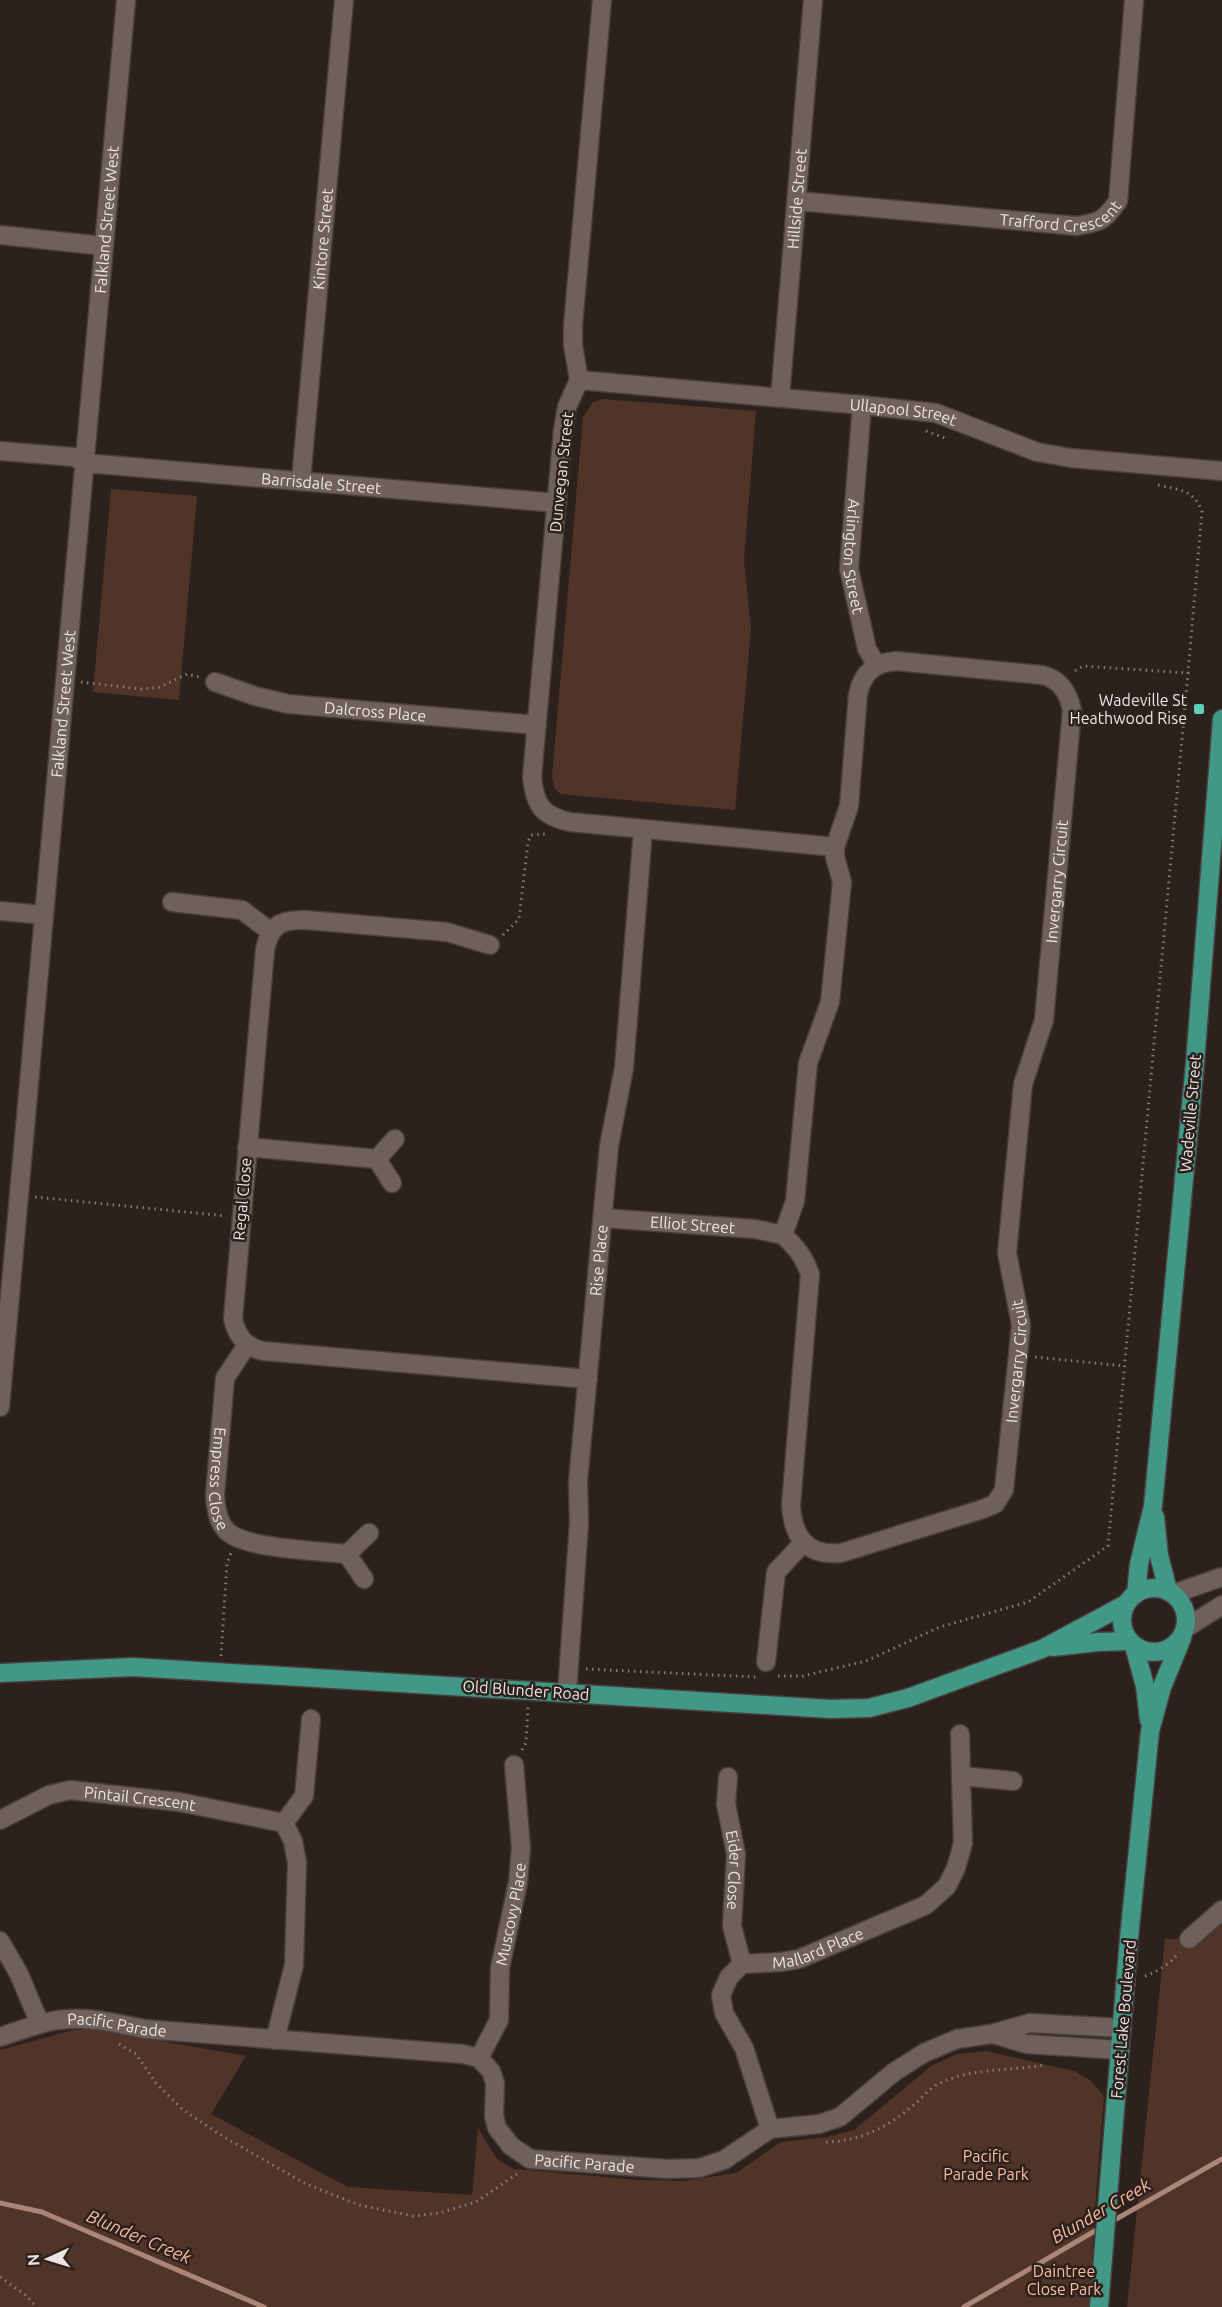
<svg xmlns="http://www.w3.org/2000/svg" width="1222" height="2307" font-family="Ubuntu,sans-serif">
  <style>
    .green { fill: #503427 }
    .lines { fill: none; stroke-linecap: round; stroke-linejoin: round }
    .stream { stroke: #ab8676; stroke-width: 5 }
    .minor-casing { stroke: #483e3b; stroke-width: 21 }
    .major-casing { stroke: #483e3b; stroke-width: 21 }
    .path { stroke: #857c78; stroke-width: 3; stroke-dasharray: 1.5 4.5; stroke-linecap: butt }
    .minor { stroke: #6e615b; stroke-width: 18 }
    .major { stroke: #419886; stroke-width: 18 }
    .poi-dot { fill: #5eceb7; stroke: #2c211c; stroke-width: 2 }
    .labels { text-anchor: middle; stroke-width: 5; stroke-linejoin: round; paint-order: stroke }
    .street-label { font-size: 16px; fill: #ece4e1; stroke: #2c211c }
    .poi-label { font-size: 16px; fill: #ece4e1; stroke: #2c211c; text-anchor: end }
    .park-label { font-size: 16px; fill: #fcbda1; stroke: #2c211c }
    .water-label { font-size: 18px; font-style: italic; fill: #f7b99d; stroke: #2c211c }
  </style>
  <rect width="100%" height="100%" fill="#2c211c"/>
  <g class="green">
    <polygon points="603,399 756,411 744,561 751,629 735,810 560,794 554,787 552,777 583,417 593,402"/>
    <polygon points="111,489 197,496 179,700 93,692"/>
    <polygon points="1222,1910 1222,2307 1127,2307 1165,1939 1189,1939"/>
    <polygon points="73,2030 99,2030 246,2056 211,2114 348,2187 472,2195 478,2128 497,2159 514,2169 639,2180 684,2181 736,2173 781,2142 827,2137 854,2130 931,2066 957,2054 986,2051 1074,2071 1090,2080 1104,2096 1093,2232 1092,2307 0,2307 0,2050"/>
  </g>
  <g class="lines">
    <g class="stream">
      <polyline points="0,2203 42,2212 264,2307"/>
      <polyline points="1111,2222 1222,2159"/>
      <polyline points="964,2307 1100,2228"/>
    </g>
    <defs>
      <g id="minor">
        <path id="s1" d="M602 0 573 325V345L579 380 567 407 563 430 532 777C535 805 542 816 570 822L835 847V857L842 882 830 1002 808 1063 795 1201 783 1235C796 1247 804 1257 810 1274L791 1505C793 1538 807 1556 841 1553L983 1509 995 1504 1004 1490 1021 1325 1007 1253 1023 1084 1044 1020 1072 710C1068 692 1060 679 1042 675L896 661C874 663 863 672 858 694L849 806 835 847"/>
        <path id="s2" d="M797 201 1077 226C1100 222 1104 221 1118 201L1134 0"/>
        <polyline points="0,235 104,246"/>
        <path id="s3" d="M579 380 862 405 936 413 1037 452 1071 458 1222 471"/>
        <path id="s4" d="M780 398 813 0"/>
        <path id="s5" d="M862 405 849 569 867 649 877 666"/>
        <path id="s6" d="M0 451 74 457 85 463 557 503"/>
        <path id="s7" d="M301 480 344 0"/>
        <path id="s8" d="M215 682 255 696 288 704 537 725"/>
        <polyline points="172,902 242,910 271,932"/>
        <polyline points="0,911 44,915"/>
        <path d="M490 945 447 932 306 920C281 919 270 925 265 950L233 1319C237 1336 245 1347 263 1351L588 1379"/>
        <polyline points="247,1147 377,1159"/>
        <polyline points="392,1183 377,1159 395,1139"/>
        <path id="s9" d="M603 1218 755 1229 783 1235"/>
        <path id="s10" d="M247 1345 225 1378 215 1495C216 1509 218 1524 229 1533 250 1549 320 1551 347 1554"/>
        <path id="s11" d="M0 1407 126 0"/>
        <polyline points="364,1579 347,1554 369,1533"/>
        <polyline points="1173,1594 1222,1577"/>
        <polyline points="1186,1628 1222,1605"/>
        <polyline points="766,1662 776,1572 804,1542"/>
        <path id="s12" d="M567 1693 579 1523 578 1482 609 1146 624 1068 643 830"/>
        <polyline points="960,1734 961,1776 1013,1781"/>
        <path id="s13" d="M728 1777 726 1804 736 1854 732 1926 742 1964"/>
        <path id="s14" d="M0 1820 49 1795 70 1790 179 1802 284 1823 293 1841 297 1863 294 1965 275 2040"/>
        <polyline points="284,1823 304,1796 311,1719"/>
        <polyline points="1189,1939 1222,1910"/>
        <polyline points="0,1941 19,1974 40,2024"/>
        <polyline points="993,2034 1026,2044 1120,2050"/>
        <path id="s15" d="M0 2037C22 2030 45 2020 69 2019 93 2017 120 2024 144 2029L463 2054 479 2058 491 2071 495 2083 494 2116 497 2128 511 2146 530 2159 668 2169 699 2168 724 2160 770 2129 819 2124 840 2117 894 2072 924 2053 957 2039 991 2034 1030 2023 1122 2028"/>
        <path id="s16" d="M479 2058 499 2020 500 1968 518 1882 521 1848 514 1765"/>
        <path id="s17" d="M770 2129 744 2048 724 2013 721 1995 729 1977 742 1964 781 1962 799 1959 926 1905 947 1886 956 1868 963 1843 961 1776"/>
      </g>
      <g id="major">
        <polyline points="1155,1517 1159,1555 1168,1591"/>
        <circle cx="1154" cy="1620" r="32"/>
        <polyline points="1136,1594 1139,1564 1153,1506 1195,1063 1222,719"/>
        <polyline points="1134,1646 1145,1686 1149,1720"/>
        <polyline points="1053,1647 1098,1642 1129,1641"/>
        <polyline points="0,1673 133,1667 831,1709 869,1708 908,1698 1042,1649 1126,1604"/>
        <polyline points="1099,2307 1129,1938 1150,1731 1162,1687 1182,1638"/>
      </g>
    </defs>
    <use href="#minor" class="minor-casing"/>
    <use href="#major" class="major-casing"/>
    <g class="path">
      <polyline points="926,431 945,438"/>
      <path d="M1158 485C1179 490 1193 489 1202 511L1188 673"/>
      <polyline points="81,682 141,689 158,688 187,674 199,677"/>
      <polyline points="503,935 519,919 528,842 531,835 546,834"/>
      <polyline points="35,1197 226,1216"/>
      <polyline points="1035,1357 1124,1366"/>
      <polyline points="221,1656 227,1563 231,1553"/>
      <polyline points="586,1669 756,1677"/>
      <polyline points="778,1676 803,1676 866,1661 940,1627 1028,1602 1108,1546 1188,673 1083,666 1073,672"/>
      <polyline points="522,1750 526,1743 528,1707"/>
      <path d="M1145 1976C1159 1971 1170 1964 1179 1952"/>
      <polyline points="119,2044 136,2054 156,2083 182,2109 219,2134 306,2184 359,2205 413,2216 439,2213 476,2202 517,2174"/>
      <path d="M826 2142C862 2141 887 2127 914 2105 922 2098 929 2089 938 2084 972 2067 1007 2072 1043 2065"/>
      <polyline points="0,2277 27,2296 36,2307"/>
    </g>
    <use href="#minor" class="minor"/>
    <use href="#major" class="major"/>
  </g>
  <rect class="poi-dot" x="1193" y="703" width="12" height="12" rx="3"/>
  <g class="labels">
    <g class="street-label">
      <text dy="6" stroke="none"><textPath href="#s4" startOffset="200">Hillside Street</textPath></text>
      <text dy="6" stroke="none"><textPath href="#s2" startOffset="267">Trafford Crescent</textPath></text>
      <text dy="6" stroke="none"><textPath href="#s11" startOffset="1192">Falkland Street West</textPath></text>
      <text dy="6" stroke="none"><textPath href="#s7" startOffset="242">Kintore Street</textPath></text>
      <text dy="6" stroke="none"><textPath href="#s3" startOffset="326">Ullapool Street</textPath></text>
      <text transform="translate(561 472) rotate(-84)" y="6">Dunvegan Street</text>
      <text dy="6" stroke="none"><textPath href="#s6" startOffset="324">Barrisdale Street</textPath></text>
      <text dy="6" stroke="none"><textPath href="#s5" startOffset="152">Arlington Street</textPath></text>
      <text dy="6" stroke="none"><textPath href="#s11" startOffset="706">Falkland Street West</textPath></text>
      <text dy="6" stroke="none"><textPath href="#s8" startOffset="164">Dalcross Place</textPath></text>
      <text dy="6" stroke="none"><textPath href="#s1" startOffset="2664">Invergarry Circuit</textPath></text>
      <text transform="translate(1190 1113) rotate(-85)" y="6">Wadeville Street</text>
      <text transform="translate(242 1199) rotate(-85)" y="6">Regal Close</text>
      <text dy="6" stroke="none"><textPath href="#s9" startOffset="90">Elliot Street</textPath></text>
      <text dy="6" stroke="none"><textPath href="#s12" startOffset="434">Rise Place</textPath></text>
      <text dy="6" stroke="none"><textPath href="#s1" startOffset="2178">Invergarry Circuit</textPath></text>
      <text dy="6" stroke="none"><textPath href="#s10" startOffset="141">Empress Close</textPath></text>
      <text transform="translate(526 1690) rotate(4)" y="6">Old Blunder Road</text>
      <text dy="6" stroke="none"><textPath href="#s14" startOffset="147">Pintail Crescent</textPath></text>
      <text dy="6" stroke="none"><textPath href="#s13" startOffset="94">Eider Close</textPath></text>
      <text dy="6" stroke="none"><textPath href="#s16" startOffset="150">Muscovy Place</textPath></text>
      <text dy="6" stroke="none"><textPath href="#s17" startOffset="260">Mallard Place</textPath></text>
      <text transform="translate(1123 2019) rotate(-85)" y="6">Forest Lake Boulevard</text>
      <text dy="6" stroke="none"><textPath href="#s15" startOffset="120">Pacific Parade</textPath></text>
      <text dy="6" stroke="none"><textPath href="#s15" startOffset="660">Pacific Parade</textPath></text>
    </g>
    <g class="poi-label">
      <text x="1187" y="706">Wadeville St<tspan x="1187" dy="18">Heathwood Rise</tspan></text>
    </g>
    <g class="park-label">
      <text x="986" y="2162">Pacific<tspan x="986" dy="18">Parade Park</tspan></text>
      <text x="1064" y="2277">Daintree<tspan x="1064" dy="18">Close Park</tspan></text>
    </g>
    <g class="water-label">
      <text transform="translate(1101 2211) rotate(-30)" y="6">Blunder Creek</text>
      <text transform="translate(139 2237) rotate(23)" y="6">Blunder Creek</text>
    </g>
  </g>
  <g transform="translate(48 2259) rotate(266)" stroke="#2c211c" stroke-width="4.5" paint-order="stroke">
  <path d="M0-4.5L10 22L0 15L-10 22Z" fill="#ece4e1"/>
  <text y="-9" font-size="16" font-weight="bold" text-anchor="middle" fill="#ece4e1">N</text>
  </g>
</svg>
